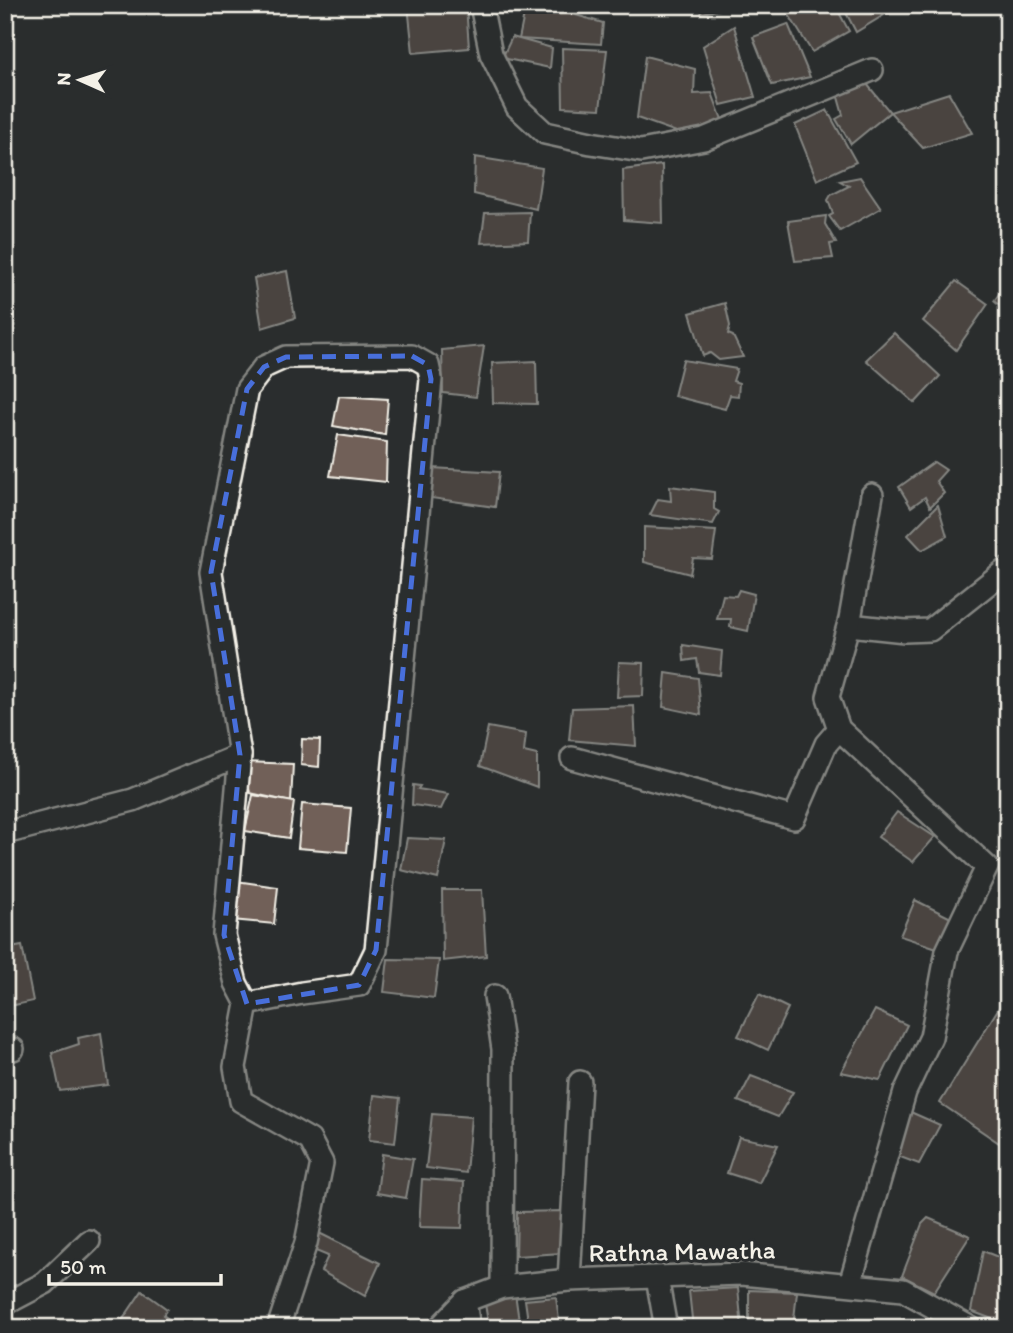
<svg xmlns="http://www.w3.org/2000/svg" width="1013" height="1333" font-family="Itim,sans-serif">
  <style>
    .building { fill: #716059; stroke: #f4f1e8; stroke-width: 2 }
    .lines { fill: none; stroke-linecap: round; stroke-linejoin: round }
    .minor-casing { stroke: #f4f1e8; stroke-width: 26 }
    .minor { stroke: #2a2d2e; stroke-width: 21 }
    .marked { fill: none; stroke: #486fdb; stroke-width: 5; stroke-dasharray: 14 9; stroke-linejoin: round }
    .labels { text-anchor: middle; stroke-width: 6; stroke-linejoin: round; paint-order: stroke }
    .street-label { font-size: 26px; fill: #f4f1e8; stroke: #2a2d2e }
  </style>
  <rect width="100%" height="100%" fill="#2a2d2e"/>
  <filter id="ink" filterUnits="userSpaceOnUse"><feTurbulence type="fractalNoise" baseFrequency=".0143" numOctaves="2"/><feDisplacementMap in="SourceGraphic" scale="14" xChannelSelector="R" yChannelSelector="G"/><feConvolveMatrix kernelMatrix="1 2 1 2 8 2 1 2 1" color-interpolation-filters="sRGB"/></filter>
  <g filter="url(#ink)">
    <g class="building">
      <polygon points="408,5 466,5 469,48 413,53"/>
      <polygon points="526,5 542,5 603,23 601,44 519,39"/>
      <polygon points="698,5 735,5 735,6 702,13"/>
      <polygon points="791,5 835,5 849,31 812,52 784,7"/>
      <polygon points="842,5 875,5 884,15 856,32"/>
      <polygon points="788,24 810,77 772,85 753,37"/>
      <polygon points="734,26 755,97 721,105 703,46"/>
      <polygon points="512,37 552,48 550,68 502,58"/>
      <polygon points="562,48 607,50 600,109 563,107"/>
      <polygon points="645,56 695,69 694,94 712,93 723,122 682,134 637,118"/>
      <polygon points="862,78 890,112 851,144 836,119 843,115 838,97"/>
      <polygon points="949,93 972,133 923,148 890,112"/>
      <polygon points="827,110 856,162 817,180 795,125"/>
      <polygon points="475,157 542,168 536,209 474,194"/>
      <polygon points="662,165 663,223 624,220 623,170"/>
      <polygon points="860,177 881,208 840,231 829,216 833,214 828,200 831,195 849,186 840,181"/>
      <polygon points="530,212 528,241 481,243 485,213"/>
      <polygon points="826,216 825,224 836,243 830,244 833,258 795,261 788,221"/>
      <polygon points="287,271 295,318 262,328 254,278"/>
      <polygon points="956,281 988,304 956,350 923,321"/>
      <polygon points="1006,284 1008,285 1008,313 994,301"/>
      <polygon points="725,303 730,326 728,334 733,336 743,357 719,360 710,353 703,356 690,313"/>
      <polygon points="894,333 940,376 915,403 866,360"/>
      <polygon points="484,346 476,397 443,393 442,350"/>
      <polygon points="683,360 737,369 733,381 739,383 738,396 730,395 725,409 674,396"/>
      <polygon points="536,361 537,404 493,403 492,363"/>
      <polygon points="339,396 388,399 385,435 333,426"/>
      <polygon points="338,435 387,442 386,482 330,476"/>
      <polygon points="934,462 946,470 936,481 944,493 930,507 925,497 911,507 899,487"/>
      <polygon points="432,468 499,472 495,507 431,498"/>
      <polygon points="670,486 714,492 714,509 719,512 713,524 650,515 658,499 671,501"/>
      <polygon points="938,505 947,536 922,550 908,535"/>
      <polygon points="644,527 716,531 712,559 693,558 690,574 644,562"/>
      <polygon points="739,590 754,594 748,631 730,627 731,619 717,619 723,595 736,596"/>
      <polygon points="683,645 722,651 720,675 699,672 697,659 684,661"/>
      <polygon points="619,662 644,663 643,696 617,697"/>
      <polygon points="666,673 698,678 701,715 663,707"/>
      <polygon points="634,706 636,746 569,740 572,708"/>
      <polygon points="488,727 526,734 524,752 537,755 537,787 480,766"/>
      <polygon points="302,739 320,740 319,767 301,765"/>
      <polygon points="243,762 293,764 291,802 250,793"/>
      <polygon points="413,785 420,786 418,789 448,794 441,809 412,805"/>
      <polygon points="253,795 294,802 289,838 245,831"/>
      <polygon points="302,804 351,808 347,852 298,848"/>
      <polygon points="897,812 935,837 913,862 878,837"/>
      <polygon points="407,838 446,840 438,879 401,870"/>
      <polygon points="236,881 278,887 274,924 232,920"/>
      <polygon points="442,890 482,890 486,956 443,961"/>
      <polygon points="915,900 957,921 943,950 900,936"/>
      <polygon points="22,946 33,1001 10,1006 5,984 5,949"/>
      <polygon points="388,959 439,960 434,998 384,992"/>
      <polygon points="1008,993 1008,1149 940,1103"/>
      <polygon points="759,994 788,1008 768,1050 738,1036"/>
      <polygon points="875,1010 907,1025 880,1080 841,1072"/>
      <polygon points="101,1033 108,1085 60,1091 52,1053 79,1044 78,1038"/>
      <polygon points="751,1076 793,1092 778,1117 738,1101"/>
      <polygon points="374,1095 400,1098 395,1143 369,1140"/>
      <polygon points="906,1110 940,1125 919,1164 892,1154"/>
      <polygon points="432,1114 471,1117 466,1173 426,1168"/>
      <polygon points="739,1137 778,1145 759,1183 727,1173"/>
      <polygon points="382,1154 413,1159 406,1198 377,1193"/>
      <polygon points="422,1179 464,1182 462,1228 419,1227"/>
      <polygon points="564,1211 562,1253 516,1256 517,1212"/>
      <polygon points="928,1218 970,1236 934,1292 902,1276 922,1224"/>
      <polygon points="319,1233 380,1263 365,1296 321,1271 328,1256 311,1249"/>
      <polygon points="983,1251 1008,1261 1008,1325 971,1311"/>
      <polygon points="738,1288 742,1328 693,1328 689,1291"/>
      <polygon points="749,1290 797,1292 793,1328 749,1328"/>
      <polygon points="142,1291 167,1309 163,1315 176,1324 174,1328 117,1328"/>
      <polygon points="515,1293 520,1328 489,1328 484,1298"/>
      <polygon points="556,1297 560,1328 529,1328 525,1300"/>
    </g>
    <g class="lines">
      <defs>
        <g id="minor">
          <polyline points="481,5 491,54 517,107 545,133 591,143 641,151 704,139 872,70"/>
          <polyline points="849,625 905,631 930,630 1008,568"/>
          <polyline points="572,758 794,818 826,744 839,729"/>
          <polyline points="5,833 133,800 240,755"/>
          <polyline points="495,996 503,1049 502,1287"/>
          <polyline points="247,1004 302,993 359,985 376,950 431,379 428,365 412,356 286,357 264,367 247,389 211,572 240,755 224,935 236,983 247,1004 235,1067 241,1101 310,1140 322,1163 306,1243 278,1328"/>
          <polyline points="5,1050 13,1049"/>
          <polyline points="657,1278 666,1328"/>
          <polyline points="569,1280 580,1082"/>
          <polyline points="850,1284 905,1092 931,1037 947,951 987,867 839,729 828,697 850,619 872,495"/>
          <polyline points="465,1301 469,1328"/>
          <polyline points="5,1304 45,1283 89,1241"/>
          <polyline points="439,1328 465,1301 502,1287 569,1280 742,1274 903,1290 971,1328"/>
        </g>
      </defs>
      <use href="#minor" class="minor-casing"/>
      <use href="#minor" class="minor"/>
    </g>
  </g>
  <path d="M0 0H1013V1333H0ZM412 356 428 365 431 379 376 950 359 985 247 1004 224 935 240 755 211 572 247 389 264 367 286 357Z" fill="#2a2d2e" fill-opacity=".55" fill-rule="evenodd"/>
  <path class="marked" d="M412 356 428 365 431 379 376 950 359 985 247 1004 224 935 240 755 211 572 247 389 264 367 286 357Z"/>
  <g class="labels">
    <g class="street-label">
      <text transform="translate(682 1251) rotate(-1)" y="9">Rathna Mawatha</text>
    </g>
  </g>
  <rect width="1013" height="1333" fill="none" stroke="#2a2d2e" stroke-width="28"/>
  <rect x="14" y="14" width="985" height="1305" fill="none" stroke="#f4f1e8" stroke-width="2.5" filter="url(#ink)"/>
  <g transform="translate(80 80) rotate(273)" stroke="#2a2d2e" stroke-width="5" paint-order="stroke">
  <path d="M0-5L12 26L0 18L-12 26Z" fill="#f4f1e8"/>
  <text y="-10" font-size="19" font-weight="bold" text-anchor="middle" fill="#f4f1e8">N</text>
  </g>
  <path d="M49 1274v10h172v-10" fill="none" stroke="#f4f1e8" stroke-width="3.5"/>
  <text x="60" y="1274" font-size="21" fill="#f4f1e8" stroke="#2a2d2e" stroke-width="5" paint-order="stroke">50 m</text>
</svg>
